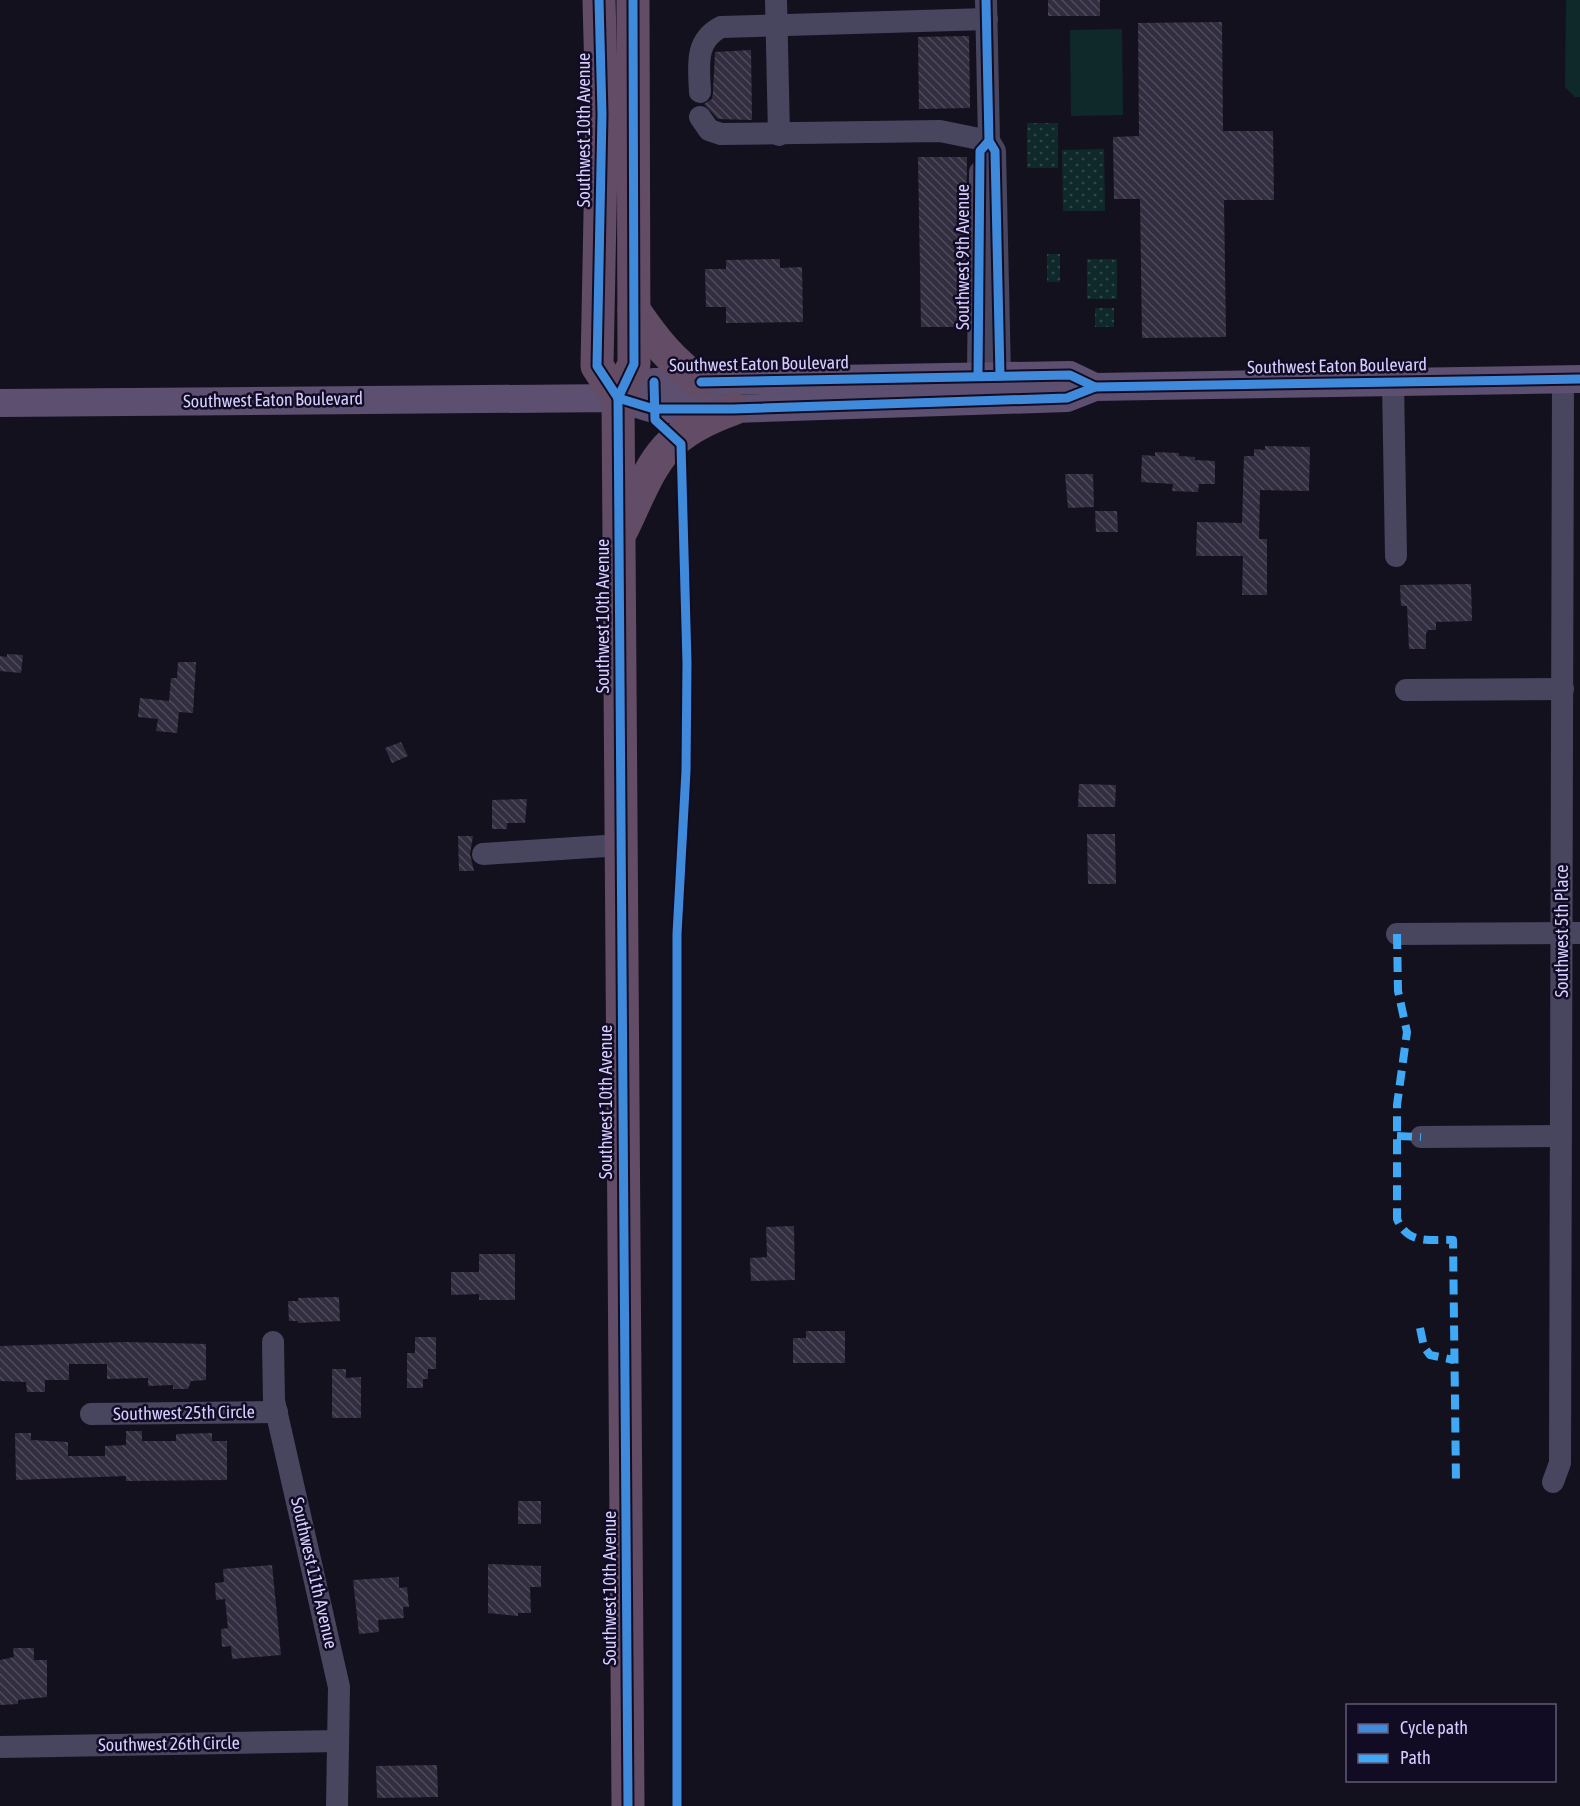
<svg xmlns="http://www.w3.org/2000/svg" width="1580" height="1806" font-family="'Asap Condensed',sans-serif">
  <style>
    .park { fill: url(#park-dots) }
    .garden { fill: #0f292b }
    .building { fill: url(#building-back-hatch) }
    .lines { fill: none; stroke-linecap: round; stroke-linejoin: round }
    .minor { stroke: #48455f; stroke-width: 22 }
    .major { stroke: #5d4f70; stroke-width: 28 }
    .highway { stroke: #634c65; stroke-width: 33 }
    .quiet { stroke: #3fa9f5; stroke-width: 8; stroke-dasharray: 15 8; stroke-linecap: butt }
    .cycleway-casing { stroke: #110c23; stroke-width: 13 }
    .cycleway { stroke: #408adc; stroke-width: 9 }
    .labels { text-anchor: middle; stroke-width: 5; stroke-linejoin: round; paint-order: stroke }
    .street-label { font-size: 18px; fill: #d6ceff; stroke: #110c23 }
  </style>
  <defs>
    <pattern id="park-dots" width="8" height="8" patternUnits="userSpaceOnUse" patternTransform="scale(1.5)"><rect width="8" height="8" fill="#0f292b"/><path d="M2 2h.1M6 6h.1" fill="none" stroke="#31474b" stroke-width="1.8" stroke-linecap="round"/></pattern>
    <pattern id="building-back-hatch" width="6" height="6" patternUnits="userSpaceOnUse" patternTransform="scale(1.5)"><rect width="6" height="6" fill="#322e40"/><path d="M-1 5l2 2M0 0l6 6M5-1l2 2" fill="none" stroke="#4f4b5d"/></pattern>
  </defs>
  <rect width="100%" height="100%" fill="#14111e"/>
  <g class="park">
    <rect x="1027" y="123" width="31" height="45"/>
    <polygon points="1104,149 1105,211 1063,211 1062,150"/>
    <rect x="1047" y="254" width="13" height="28"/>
    <rect x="1087" y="259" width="30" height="40"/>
    <rect x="1095" y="308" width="19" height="19"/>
  </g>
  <g class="garden">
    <polygon points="1566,0 1580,0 1580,97 1575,97 1565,87"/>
    <polygon points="1122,29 1123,115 1071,116 1070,30"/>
  </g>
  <g class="building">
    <rect x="1048" y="0" width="52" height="16"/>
    <polygon points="1222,22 1223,131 1273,131 1274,200 1224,200 1226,337 1142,338 1140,199 1114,199 1113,137 1139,136 1138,23"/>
    <polygon points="969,36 970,108 919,109 918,37"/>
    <polygon points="751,50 752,120 718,119 704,104 712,99 713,92 715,52"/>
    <polygon points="918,157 967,157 965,327 921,327"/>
    <polygon points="780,259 780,268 802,267 803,322 726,323 726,307 706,307 705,269 726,269 726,260"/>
    <polygon points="1265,446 1310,447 1309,491 1260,490 1259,539 1267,539 1267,595 1242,595 1243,556 1196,556 1197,522 1242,523 1244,456 1254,456 1254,449 1265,450"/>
    <polygon points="1155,452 1179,453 1179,456 1195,457 1195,460 1215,461 1215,484 1199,484 1198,492 1172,491 1173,484 1141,482 1142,455 1155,456"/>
    <polygon points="1065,474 1093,474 1094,507 1068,508"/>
    <polygon points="1095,511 1117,511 1118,532 1096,532"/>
    <polygon points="1471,584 1472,621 1436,622 1436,630 1428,630 1426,634 1426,649 1409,649 1407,606 1401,606 1400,585"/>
    <polygon points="7,654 23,655 21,673 0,671 0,656 7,657"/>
    <polygon points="178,662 196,662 193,713 179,712 177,733 156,731 158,719 138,717 140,698 169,701 171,678 177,678"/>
    <polygon points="401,742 408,756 392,763 385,748"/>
    <polygon points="1079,784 1116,785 1115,807 1078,807"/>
    <polygon points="527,799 525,823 507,823 507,829 492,829 492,800"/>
    <polygon points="1087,834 1115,834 1116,884 1088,884"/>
    <polygon points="458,836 473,836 470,854 474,871 459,871"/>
    <polygon points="794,1226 795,1280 751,1281 750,1258 767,1257 766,1227"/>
    <polygon points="479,1254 515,1254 515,1300 479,1300 479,1294 451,1295 451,1272 479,1272"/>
    <polygon points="339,1297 340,1321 298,1323 298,1321 289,1321 288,1301 298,1301 298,1298"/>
    <polygon points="806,1331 845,1331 845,1363 793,1363 793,1338 806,1338"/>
    <polygon points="415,1337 436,1337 436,1369 428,1369 428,1379 423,1379 423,1388 407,1388 407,1353 415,1353"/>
    <polygon points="126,1342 206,1344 206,1380 191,1381 188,1389 173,1389 173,1385 148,1386 148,1378 107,1379 107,1364 69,1364 69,1380 45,1380 45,1392 27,1392 26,1382 0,1381 0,1346"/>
    <polygon points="332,1369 346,1369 346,1378 361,1377 361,1418 332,1418"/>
    <polygon points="126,1431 142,1431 142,1441 176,1441 176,1434 212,1433 212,1441 227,1441 227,1480 126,1481 126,1476 16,1480 15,1433 31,1433 31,1440 68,1442 68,1456 105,1456 105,1446 126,1445"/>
    <rect x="518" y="1501" width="23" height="23"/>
    <polygon points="488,1564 541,1566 541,1587 530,1587 531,1613 518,1613 518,1616 488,1613"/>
    <polygon points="272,1565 281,1655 232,1659 231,1646 222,1647 221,1629 228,1628 225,1599 216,1600 215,1583 224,1582 223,1569"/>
    <polygon points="399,1577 399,1588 407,1587 409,1607 403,1607 404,1618 378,1620 379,1632 359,1634 353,1580"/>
    <polygon points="13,1648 34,1648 34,1660 47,1660 47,1697 18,1700 18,1704 0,1705 0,1660 14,1657"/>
    <polygon points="437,1765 438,1797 377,1798 376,1766"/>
  </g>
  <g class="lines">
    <g class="minor">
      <polyline points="776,0 779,135"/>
      <polyline points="986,0 989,141 995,151 1000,376"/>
      <path d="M700 92C699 66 694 41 721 27L987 19"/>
      <polyline points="700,117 709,130 721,134 940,131 989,141"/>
      <polyline points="978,376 980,172"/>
      <polyline points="1393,382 1396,556"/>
      <polyline points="1406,690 1563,689"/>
      <polyline points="483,854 621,845"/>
      <polyline points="1397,934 1580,933"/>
      <polyline points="1421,1137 1561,1136"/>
      <polyline points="273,1342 274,1401 339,1687 337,1806"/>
      <polyline points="91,1414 277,1412"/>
      <polyline points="1553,1482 1560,1463 1563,379"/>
      <polyline points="0,1747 338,1741"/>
    </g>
    <g class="major">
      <polyline points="618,398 654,382 1070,375 1095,387"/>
      <polyline points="0,403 618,398 654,409 733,409 1067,398 1095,387 1580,379"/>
    </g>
    <g class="highway">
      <polyline points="599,0 602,114 597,366 618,398"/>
      <path d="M634 310C654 339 672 363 701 382"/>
      <path d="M622 530C654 463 658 436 733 409"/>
      <polyline points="628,1806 618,398 634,364 633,0"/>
    </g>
    <g class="quiet">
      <path d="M1397 934 1398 991 1407 1032 1397 1105V1219C1408 1245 1428 1239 1453 1240L1456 1482"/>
      <polyline points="1397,1136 1421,1137"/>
      <polyline points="1420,1328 1424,1347 1430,1355 1454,1360"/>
    </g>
    <defs>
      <g id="cycleway">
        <polyline points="599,0 602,114 597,366 618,398"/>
        <polyline points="986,0 989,141 995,151 1000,376"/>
        <polyline points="978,376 980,151 989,141"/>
        <polyline points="654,382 655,420 681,444 687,663 686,771 677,934 677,1806"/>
        <polyline points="701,382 1070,375 1095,387"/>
        <polyline points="618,398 654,409 733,409 1067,398 1095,387 1580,379"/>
        <polyline points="628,1806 618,398 634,364 633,0"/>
      </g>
    </defs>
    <use href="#cycleway" class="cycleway-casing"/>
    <use href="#cycleway" class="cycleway"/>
  </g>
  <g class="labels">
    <g class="street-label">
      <text transform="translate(584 130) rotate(-90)" y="6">Southwest 10th Avenue</text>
      <text transform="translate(963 257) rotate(-90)" y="6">Southwest 9th Avenue</text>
      <text transform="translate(759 364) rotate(-1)" y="6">Southwest Eaton Boulevard</text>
      <text transform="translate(1337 366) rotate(-1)" y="6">Southwest Eaton Boulevard</text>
      <text transform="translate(273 400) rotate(-1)" y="6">Southwest Eaton Boulevard</text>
      <text transform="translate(603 616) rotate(-90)" y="6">Southwest 10th Avenue</text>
      <text transform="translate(1562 931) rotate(-90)" y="6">Southwest 5th Place</text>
      <text transform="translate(606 1102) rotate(-90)" y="6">Southwest 10th Avenue</text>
      <text transform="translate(184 1413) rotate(-1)" y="6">Southwest 25th Circle</text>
      <text transform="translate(314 1573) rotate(77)" y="6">Southwest 11th Avenue</text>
      <text transform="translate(610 1588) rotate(-90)" y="6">Southwest 10th Avenue</text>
      <text transform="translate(169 1744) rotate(-1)" y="6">Southwest 26th Circle</text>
    </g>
  </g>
  <rect x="1346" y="1704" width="210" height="78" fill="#110c23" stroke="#605a7b" stroke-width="1.5"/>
  <rect x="1358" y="1724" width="30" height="9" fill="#408adc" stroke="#605a7b" stroke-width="1.5"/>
  <text x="1400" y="1734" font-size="18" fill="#d6ceff">Cycle path</text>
  <rect x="1358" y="1754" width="30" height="9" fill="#3fa9f5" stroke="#605a7b" stroke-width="1.5"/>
  <text x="1400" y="1764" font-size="18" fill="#d6ceff">Path</text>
</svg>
